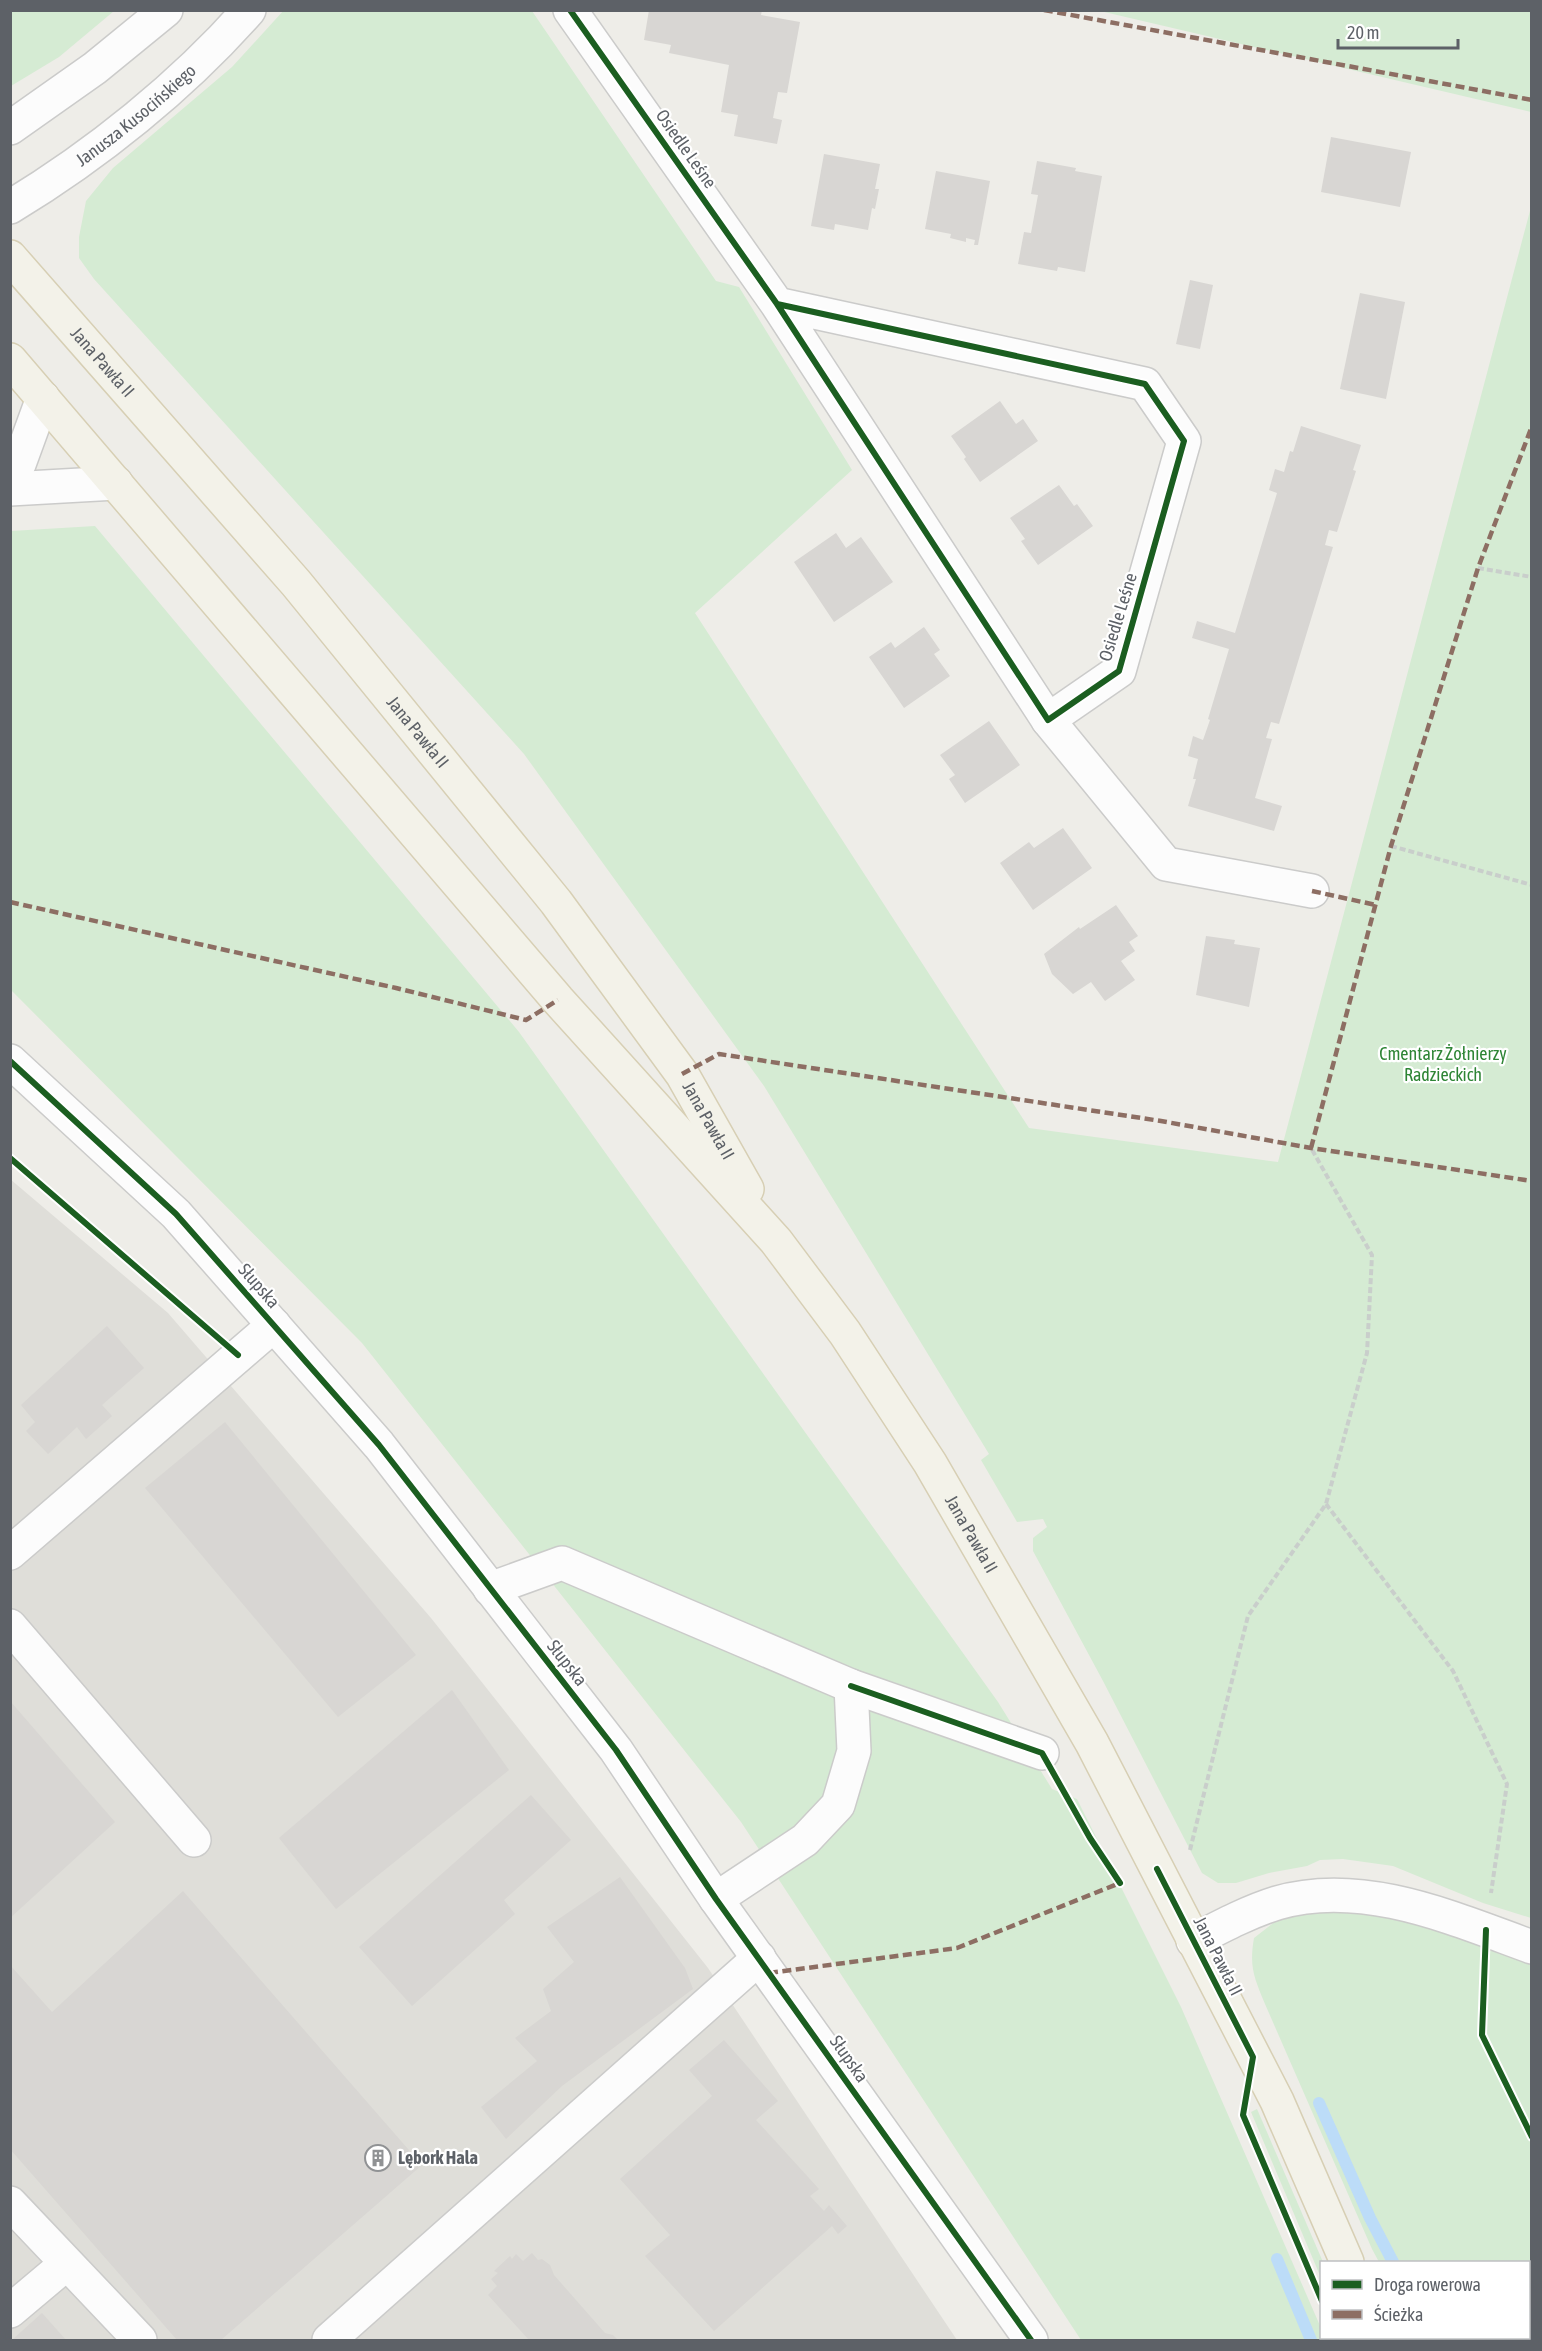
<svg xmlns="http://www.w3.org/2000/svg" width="1542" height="2351" font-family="'Asap Condensed',sans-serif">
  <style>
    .industrial { fill: #dfded9 }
    .green { fill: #d5ebd3 }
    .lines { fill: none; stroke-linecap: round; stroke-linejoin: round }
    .stream { stroke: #bcdcf8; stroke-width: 12 }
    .building { fill: #d8d6d3 }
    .minor-casing { stroke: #cbcbca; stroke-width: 36 }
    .major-casing { stroke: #d7cfb4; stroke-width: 36 }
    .path { stroke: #c9cecb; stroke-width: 4; stroke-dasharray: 6 3; stroke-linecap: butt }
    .minor { stroke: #fcfcfc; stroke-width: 33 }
    .major { stroke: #f3f2e9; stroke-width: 33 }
    .quiet { stroke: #8d6e63; stroke-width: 4.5; stroke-dasharray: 9 4.5; stroke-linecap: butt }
    .cycleway-casing { stroke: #fff; stroke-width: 10 }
    .cycleway { stroke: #1b5e20; stroke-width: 6 }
    .labels { text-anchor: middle; stroke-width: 4.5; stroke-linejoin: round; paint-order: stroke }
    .street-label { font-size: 18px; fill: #5d6167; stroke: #fff }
    .park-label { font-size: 18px; fill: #2e8535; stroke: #fff }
    .poi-label { font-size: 18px; font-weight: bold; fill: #5d6167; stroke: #fff; text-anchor: start }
  </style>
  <rect width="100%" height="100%" fill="#eeede8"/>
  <polygon class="industrial" points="10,1179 168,1313 431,1618 708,1968 957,2340 11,2340"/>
  <g class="green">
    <polygon points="284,10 532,11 716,281 739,287 852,470 695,613 1029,1128 1278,1162 1531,207 1531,1918 1483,1903 1393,1866 1343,1859 1320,1860 1307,1866 1269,1873 1236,1883 1218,1883 1202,1873 1103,1681 1033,1551 1033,1538 1047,1527 1043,1519 1017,1522 981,1460 989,1454 764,1086 524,754 94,279 79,258 79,237 86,201 113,168 232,67"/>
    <polygon points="10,11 11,10 114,11 59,57 11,86"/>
    <polygon points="1100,11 1531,11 1531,112"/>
    <polygon points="95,526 519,1032 998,1702 1052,1789 1077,1799 1181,2007 1321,2328 1322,2338 1326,2338 1327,2340 1081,2340 741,1822 362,1343 11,990 11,531"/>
    <path d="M1331 1908 1391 1915 1531 1962V2340H1419L1418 2338H1528V2262H1379L1372 2249 1265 2004C1254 1977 1249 1967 1254 1938L1281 1917Z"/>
    <polygon points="1257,2109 1323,2262 1321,2278 1251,2112"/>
  </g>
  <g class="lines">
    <g class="stream">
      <polyline points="1319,2103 1370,2218 1393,2262"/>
      <polyline points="1277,2259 1311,2340"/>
      <polyline points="1434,2338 1435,2340"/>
    </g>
  </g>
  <g class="building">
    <polygon points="649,10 762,10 761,15 800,22 787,93 778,92 773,118 782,120 777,144 734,136 738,115 721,112 729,65 669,53 671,45 644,40"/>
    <polygon points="1331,137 1411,152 1400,207 1321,192"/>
    <polygon points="824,154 880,164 875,189 879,189 875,209 872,208 868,230 835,224 834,230 811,226"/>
    <polygon points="1037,161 1076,168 1075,171 1102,176 1085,272 1058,267 1057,271 1018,264 1024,232 1031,233 1038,195 1031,194"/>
    <polygon points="936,171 990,181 978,245 974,245 975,240 966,238 966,242 950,238 951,234 925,229"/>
    <polygon points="1190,280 1213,285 1200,349 1176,344"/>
    <polygon points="1360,293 1405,302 1386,399 1340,389"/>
    <polygon points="1000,401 1016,424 1023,419 1038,441 980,482 964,459 966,457 951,436"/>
    <polygon points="1301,426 1361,445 1353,470 1356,471 1337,532 1329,530 1325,545 1333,547 1279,724 1271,722 1266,738 1272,739 1255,798 1282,806 1274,831 1188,806 1196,779 1193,779 1198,759 1188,756 1193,736 1203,740 1210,720 1208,719 1229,649 1192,638 1197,621 1235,633 1277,493 1269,490 1275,469 1284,472 1290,451 1293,452"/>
    <polygon points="1059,485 1074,506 1077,504 1093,526 1038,565 1021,541 1025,539 1010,518"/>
    <polygon points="836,533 846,548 861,537 893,582 834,622 794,562"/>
    <polygon points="924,627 940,650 934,654 950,676 904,708 869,657 891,642 895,648"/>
    <polygon points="989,721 1020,765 965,803 949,779 955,775 940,755"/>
    <polygon points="1063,828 1092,868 1033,910 1000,863 1029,842 1034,848"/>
    <polygon points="1116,905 1138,936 1129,942 1135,951 1121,961 1135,980 1105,1001 1091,982 1073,994 1052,974 1044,954 1079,927 1080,929"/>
    <polygon points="1206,936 1235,940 1234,944 1260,948 1249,1007 1196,995"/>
    <polygon points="107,1326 144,1368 102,1405 112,1416 86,1439 77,1427 48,1454 26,1431 35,1422 21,1405"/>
    <polygon points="225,1422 416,1655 338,1717 145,1488"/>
    <polygon points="452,1690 509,1770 336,1909 279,1838"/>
    <polygon points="10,1701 115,1822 10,1918"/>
    <polygon points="531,1795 571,1840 504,1900 515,1914 412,2006 359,1947"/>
    <polygon points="620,1877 685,1968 693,1989 562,2086 506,2139 481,2107 537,2061 515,2038 551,2011 543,1989 574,1962 547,1927"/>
    <polygon points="183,1891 422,2165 221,2340 177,2340 10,2149 10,1965 52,2012"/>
    <polygon points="724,2040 778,2101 756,2120 819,2189 810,2196 824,2211 829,2205 847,2226 838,2234 832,2226 714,2331 645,2256 670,2235 620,2179 712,2096 689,2070"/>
    <polygon points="532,2253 538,2260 542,2259 550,2265 554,2275 605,2333 613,2335 618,2340 529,2340 488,2295 497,2286 491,2279 498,2273 494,2271 510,2256 512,2259 516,2254 523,2261"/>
    <polygon points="42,2313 66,2340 12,2340"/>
  </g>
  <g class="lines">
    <defs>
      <g id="minor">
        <polyline points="570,10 777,304 1048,720 1119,671 1184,441 1145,384 777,304"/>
        <polyline points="10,128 95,68 166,10"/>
        <path id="s1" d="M10 207C96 155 182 86 249 10"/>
        <polyline points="10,471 19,464 43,398"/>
        <polyline points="10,489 116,483"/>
        <polyline points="1048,720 1166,864 1312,891"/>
        <polyline points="10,1061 176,1214 379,1445 616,1750 716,1899 1031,2340"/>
        <polyline points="10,1553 274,1325"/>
        <polyline points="490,1589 562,1563 851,1686 1042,1753"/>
        <polyline points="10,1626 194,1840"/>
        <polyline points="716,1899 805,1840 838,1805 854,1751 851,1686"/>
        <path d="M1193 1941C1220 1927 1248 1912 1277 1903 1362 1878 1452 1918 1532 1947"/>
        <polyline points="10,2203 140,2340"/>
        <polyline points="10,2311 66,2264"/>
        <polyline points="329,2340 759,1958"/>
      </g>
      <g id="major">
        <path id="s2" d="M10 257 296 583 556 902 682 1074 747 1189"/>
        <path id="s3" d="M10 360 558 1000 776 1241 845 1333 930 1463 1092 1743 1277 2101 1347 2262"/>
        <polyline points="1382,2338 1384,2340"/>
      </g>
    </defs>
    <use href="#minor" class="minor-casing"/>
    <use href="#major" class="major-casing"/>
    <g class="path">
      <polyline points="1478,568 1532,577"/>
      <polyline points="1391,846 1532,885"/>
      <polyline points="1326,1504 1453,1671 1507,1784 1491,1893"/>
      <polyline points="1190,1850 1248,1616 1326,1504 1367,1353 1372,1255 1311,1148"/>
      <polyline points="1485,1969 1482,2035 1532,2137"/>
    </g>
    <use href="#minor" class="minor"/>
    <use href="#major" class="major"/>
    <g class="quiet">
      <polyline points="1044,10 1532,100"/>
      <polyline points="1312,891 1376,905"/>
      <polyline points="10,902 396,988 526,1020 558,1000"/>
      <polyline points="682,1074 719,1054 1161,1121 1311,1148 1532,1181"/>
      <polyline points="1311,1148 1391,846 1478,568 1532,426"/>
      <polyline points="769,1973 957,1948 1120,1883 1117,1880"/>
      <polyline points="1339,2338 1341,2340"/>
    </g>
    <defs>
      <g id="cycleway">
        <polyline points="570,10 777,304 1048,720 1119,671 1184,441 1145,384 777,304"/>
        <polyline points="10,1061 176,1214 379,1445 616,1750 716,1899 1031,2340"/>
        <polyline points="10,1158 238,1355"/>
        <polyline points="851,1686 1042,1753 1090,1838 1120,1883"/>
        <polyline points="1157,1869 1253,2057 1243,2115 1322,2301"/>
        <polyline points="1486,1930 1482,2035 1532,2137"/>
      </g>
    </defs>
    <use href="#cycleway" class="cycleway-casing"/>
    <use href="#cycleway" class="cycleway"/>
  </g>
  <defs>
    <symbol id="building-ring" viewBox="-11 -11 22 22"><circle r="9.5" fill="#fff" stroke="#909294" stroke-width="1.5"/><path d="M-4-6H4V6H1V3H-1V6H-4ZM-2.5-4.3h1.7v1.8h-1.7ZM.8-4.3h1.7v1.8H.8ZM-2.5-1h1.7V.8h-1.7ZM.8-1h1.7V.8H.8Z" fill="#909294"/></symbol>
  </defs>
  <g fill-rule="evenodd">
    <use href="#building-ring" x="363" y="2143" width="30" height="30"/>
  </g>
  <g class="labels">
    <g class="street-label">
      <text dy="6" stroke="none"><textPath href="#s1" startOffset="156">Janusza Kusocińskiego</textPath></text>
      <text transform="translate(686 149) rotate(55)" y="6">Osiedle Leśne</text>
      <text dy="6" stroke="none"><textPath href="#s2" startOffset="140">Jana Pawła II</textPath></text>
      <text transform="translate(1118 617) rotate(-73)" y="6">Osiedle Leśne</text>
      <text dy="6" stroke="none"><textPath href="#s2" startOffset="626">Jana Pawła II</textPath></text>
      <text dy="6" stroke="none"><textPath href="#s2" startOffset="1112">Jana Pawła II</textPath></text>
      <text transform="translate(259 1286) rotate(49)" y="6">Słupska</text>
      <text dy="6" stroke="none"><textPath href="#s3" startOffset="1520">Jana Pawła II</textPath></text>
      <text transform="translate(567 1663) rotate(52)" y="6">Słupska</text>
      <text transform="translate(1218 1956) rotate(63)" y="6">Jana Pawła II</text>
      <text transform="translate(849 2059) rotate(55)" y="6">Słupska</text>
    </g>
    <g class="park-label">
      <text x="1443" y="1060">Cmentarz Żołnierzy<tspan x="1443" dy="21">Radzieckich</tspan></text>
    </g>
    <g class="poi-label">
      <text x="398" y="2164">Lębork Hala</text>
    </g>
  </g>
  <rect width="1542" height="2351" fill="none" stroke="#5d6167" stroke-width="24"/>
  <rect x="1320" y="2261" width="210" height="78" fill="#ffffff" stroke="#bec0c2" stroke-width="1.5"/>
  <rect x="1332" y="2280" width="30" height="9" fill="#1b5e20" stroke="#bec0c2" stroke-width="1.5"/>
  <text x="1374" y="2291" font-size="18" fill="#5d6167">Droga rowerowa</text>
  <rect x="1332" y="2310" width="30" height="9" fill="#8d6e63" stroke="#bec0c2" stroke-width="1.5"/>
  <text x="1374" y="2321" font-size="18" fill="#5d6167">Ścieżka</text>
  <path d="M1338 39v9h120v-9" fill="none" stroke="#5d6167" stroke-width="3"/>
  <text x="1347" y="39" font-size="18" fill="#5d6167" stroke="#ffffff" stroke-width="4.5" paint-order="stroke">20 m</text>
</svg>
